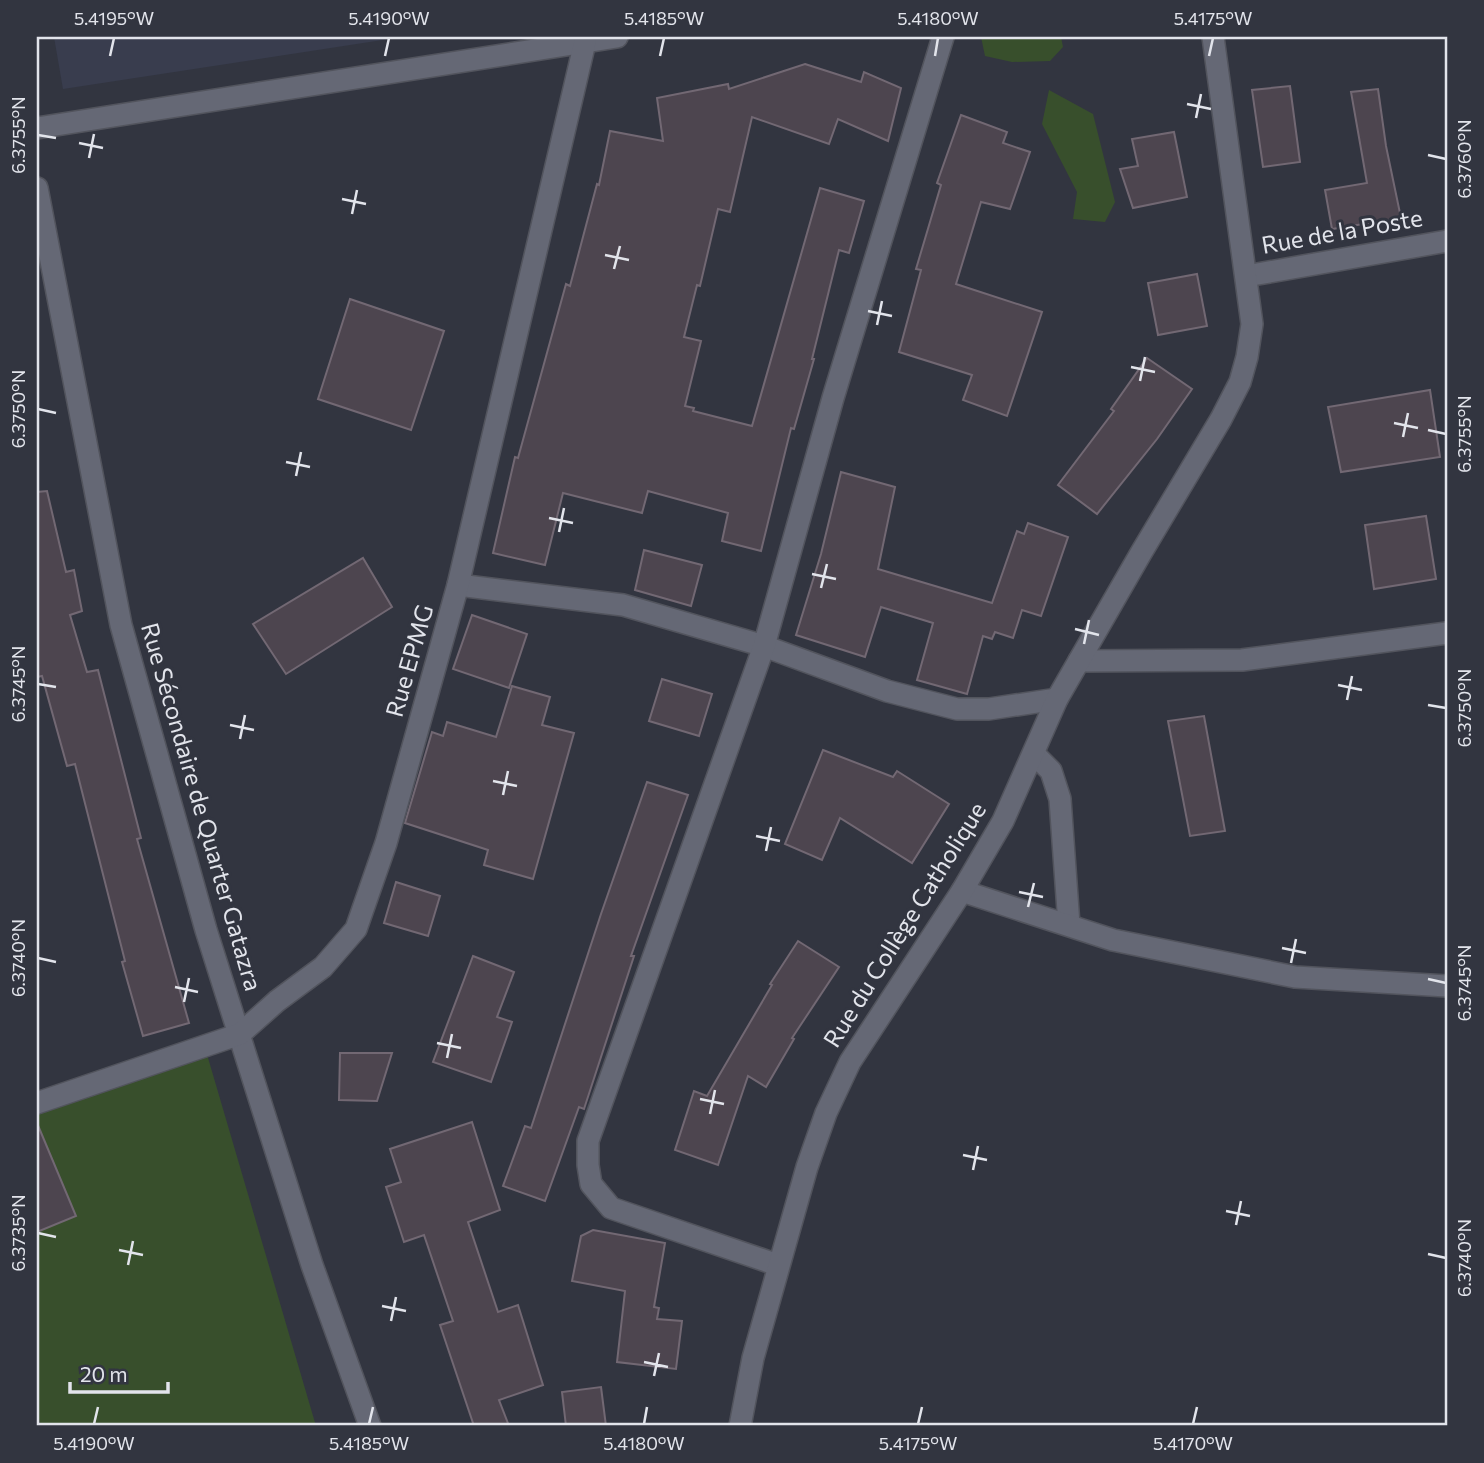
<svg xmlns="http://www.w3.org/2000/svg" width="1484" height="1463" font-family="Commissioner,sans-serif">
  <style>
    .built { fill: #393d4e }
    .green { fill: #384f2c }
    .building { fill: #4d454f; stroke: #726873; stroke-width: 2 }
    .lines { fill: none; stroke-linecap: round; stroke-linejoin: round }
    .street-casing { stroke: #52545d; stroke-width: 24 }
    .street { stroke: #656875; stroke-width: 21 }
    .ticks { fill: none; stroke: #e2e4eb; stroke-width: 2.5 }
    .labels { text-anchor: middle; stroke-width: 6; stroke-linejoin: round; paint-order: stroke }
    .street-label { font-size: 24px; fill: #e2e4eb; stroke: #323540 }
    .neatline { fill: none; stroke: #e2e4eb; stroke-width: 2.5 }
    .ticks-label { font-size: 18px; text-anchor: middle; fill: #e2e4eb }
  </style>
  <rect width="100%" height="100%" fill="#323540"/>
  <polygon class="built" points="54,37 402,37 63,89"/>
  <g class="green">
    <polygon points="981,37 1061,37 1063,47 1050,61 1012,62 985,56"/>
    <polygon points="1049,90 1093,114 1115,202 1105,222 1073,219 1077,192 1042,124"/>
    <polygon points="206,1051 316,1426 41,1426 37,1412 37,1115"/>
  </g>
  <g class="building">
    <polygon points="805,64 861,82 864,72 901,88 888,141 838,119 829,144 752,117 730,212 718,209 700,286 697,285 684,337 701,341 685,406 694,408 693,411 752,426 820,188 864,201 849,253 839,250 812,359 814,359 794,429 791,428 761,551 722,541 728,513 648,491 642,513 563,493 545,565 493,553 515,457 518,458 566,284 570,286 597,184 599,185 610,131 663,141 657,98 728,84 729,89"/>
    <polygon points="1290,86 1300,162 1263,167 1252,90"/>
    <polygon points="1378,89 1386,146 1401,218 1332,229 1325,190 1367,183 1351,92"/>
    <polygon points="961,115 1007,132 1003,143 1030,152 1010,209 981,202 956,284 1042,312 1007,416 963,400 972,375 899,352 921,270 916,269 941,185 937,183"/>
    <polygon points="1174,132 1187,197 1133,208 1120,169 1138,166 1132,139"/>
    <polygon points="1197,274 1207,326 1158,335 1148,283"/>
    <polygon points="350,299 444,331 411,430 318,399"/>
    <polygon points="1147,358 1192,389 1157,439 1097,514 1058,485 1114,411 1111,409"/>
    <polygon points="1430,390 1440,457 1341,472 1328,407"/>
    <polygon points="841,472 895,487 878,569 992,603 1017,531 1024,534 1028,523 1068,537 1041,616 1022,610 1013,638 995,632 992,639 983,636 967,694 917,680 933,623 881,607 865,657 796,635 821,554"/>
    <polygon points="47,491 66,572 74,570 82,611 70,615 87,672 98,670 141,838 137,839 189,1023 143,1036 122,962 125,961 75,764 67,766 42,676 37,677 37,492"/>
    <polygon points="1426,516 1436,579 1374,589 1365,525"/>
    <polygon points="644,550 702,565 691,606 635,590"/>
    <polygon points="363,558 392,607 286,674 253,624"/>
    <polygon points="472,615 527,634 509,688 453,669"/>
    <polygon points="662,679 712,694 699,736 649,721"/>
    <polygon points="512,686 550,697 542,725 574,733 533,879 484,865 488,850 405,823 432,732 443,736 447,722 496,737"/>
    <polygon points="1204,716 1225,831 1190,836 1168,721"/>
    <polygon points="823,750 893,777 897,771 949,804 912,863 840,818 822,860 785,844"/>
    <polygon points="647,782 688,795 631,956 634,956 584,1109 579,1107 545,1201 503,1186 525,1126 531,1128 601,914"/>
    <polygon points="396,882 440,896 428,936 384,923"/>
    <polygon points="798,941 839,967 792,1038 794,1039 766,1087 748,1076 718,1165 675,1150 694,1091 707,1096 772,985 770,984"/>
    <polygon points="473,956 514,972 497,1017 512,1022 491,1082 433,1062"/>
    <polygon points="340,1053 392,1053 377,1101 339,1100"/>
    <polygon points="472,1122 500,1210 468,1222 498,1312 518,1305 543,1385 499,1400 509,1426 474,1426 440,1325 453,1321 424,1235 404,1242 386,1187 401,1182 390,1149"/>
    <polygon points="37,1123 76,1216 37,1232"/>
    <polygon points="593,1230 665,1243 654,1307 659,1308 657,1319 682,1321 676,1369 617,1362 625,1291 572,1281 581,1236"/>
    <polygon points="601,1387 606,1426 566,1426 562,1392"/>
  </g>
  <g class="lines">
    <defs>
      <g id="street">
        <polyline points="37,128 617,37"/>
        <polyline points="37,188 121,625 206,930 312,1265 370,1426"/>
        <polyline points="1246,276 1447,241"/>
        <polyline points="458,585 623,605 764,646 887,691 957,709 989,709 1057,699"/>
        <polyline points="1079,661 1242,660 1447,633"/>
        <polyline points="1034,754 1051,771 1060,799 1069,925"/>
        <polyline points="962,891 1113,940 1295,977 1447,986"/>
        <polyline points="37,1103 240,1034 277,1001 323,967 356,929 386,843 458,585 585,42"/>
        <polyline points="778,1265 611,1208 591,1184 588,1165 588,1141 764,646 833,398 943,37"/>
        <polyline points="740,1426 753,1358 807,1167 826,1113 850,1062 962,891 1003,821 1057,699 1141,553 1221,419 1240,382 1247,357 1252,324 1213,37"/>
      </g>
    </defs>
    <use href="#street" class="street-casing"/>
    <use href="#street" class="street"/>
  </g>
  <path class="ticks" d="M110 56 114 38M385 56 389 38M660 56 664 38M935 56 938 38M1209 56 1213 38M1187 104 1211 109M1196 118 1201 94M38 135 56 138M79 143 103 148M1428 155 1446 159M89 158 94 134M342 199 366 204M352 214 357 190M605 255 629 260M614 269 620 246M868 311 892 316M877 325 882 301M1131 367 1155 372M1140 381 1145 357M38 409 56 413M1394 423 1418 428M1428 430 1446 434M1403 437 1408 413M286 462 310 467M296 476 301 452M549 518 573 523M559 532 564 508M812 574 836 579M821 588 827 564M1075 629 1099 635M1084 644 1089 620M38 684 56 687M1338 685 1362 690M1347 700 1352 676M1428 705 1446 708M230 725 254 730M240 739 245 715M493 781 517 786M503 795 508 771M756 836 780 841M766 851 771 827M1019 892 1043 897M1028 907 1034 883M1282 948 1306 953M38 958 56 962M1291 963 1296 939M1428 979 1446 983M175 987 198 992M184 1002 189 978M437 1043 461 1048M447 1058 452 1034M700 1099 724 1104M710 1114 715 1090M963 1155 987 1160M973 1170 978 1146M1226 1211 1250 1216M1236 1225 1241 1201M38 1233 56 1237M119 1250 143 1255M1428 1254 1446 1258M128 1265 133 1241M382 1306 406 1311M391 1321 396 1297M644 1362 668 1367M654 1376 659 1353M94 1424 98 1407M369 1424 373 1407M644 1424 647 1407M918 1424 922 1407M1193 1424 1197 1407"/>
  <g class="labels">
    <g class="street-label">
      <text transform="translate(1342 232) rotate(-10)" y="8">Rue de la Poste</text>
      <text transform="translate(410 661) rotate(-74)" y="8">Rue EPMG</text>
      <text transform="translate(201 807) rotate(74)" y="8">Rue Sécondaire de Quarter Gatazra</text>
      <text transform="translate(905 925) rotate(-58)" y="8">Rue du Collège Catholique</text>
    </g>
  </g>
  <rect width="1484" height="1463" fill="none" stroke="#323540" stroke-width="77"/>
  <path d="M70 1382v10h98v-10" fill="none" stroke="#e2e4eb" stroke-width="3.5"/>
  <text x="80" y="1382" font-size="21" fill="#e2e4eb" stroke="#323540" stroke-width="5" paint-order="stroke">20 m</text>
  <rect x="38" y="38" width="1408" height="1386" class="neatline"/>
  <g class="ticks-label">
    <text x="114" y="25">5.4195°W</text>
    <text x="389" y="25">5.4190°W</text>
    <text x="664" y="25">5.4185°W</text>
    <text x="938" y="25">5.4180°W</text>
    <text x="1213" y="25">5.4175°W</text>
    <text transform="translate(19 135) rotate(-90)" y="6">6.3755°N</text>
    <text transform="translate(1465 159) rotate(-90)" y="6">6.3760°N</text>
    <text transform="translate(19 409) rotate(-90)" y="6">6.3750°N</text>
    <text transform="translate(1465 434) rotate(-90)" y="6">6.3755°N</text>
    <text transform="translate(19 684) rotate(-90)" y="6">6.3745°N</text>
    <text transform="translate(1465 708) rotate(-90)" y="6">6.3750°N</text>
    <text transform="translate(19 958) rotate(-90)" y="6">6.3740°N</text>
    <text transform="translate(1465 983) rotate(-90)" y="6">6.3745°N</text>
    <text transform="translate(19 1233) rotate(-90)" y="6">6.3735°N</text>
    <text transform="translate(1465 1258) rotate(-90)" y="6">6.3740°N</text>
    <text x="94" y="1450">5.4190°W</text>
    <text x="369" y="1450">5.4185°W</text>
    <text x="644" y="1450">5.4180°W</text>
    <text x="918" y="1450">5.4175°W</text>
    <text x="1193" y="1450">5.4170°W</text>
  </g>
</svg>
